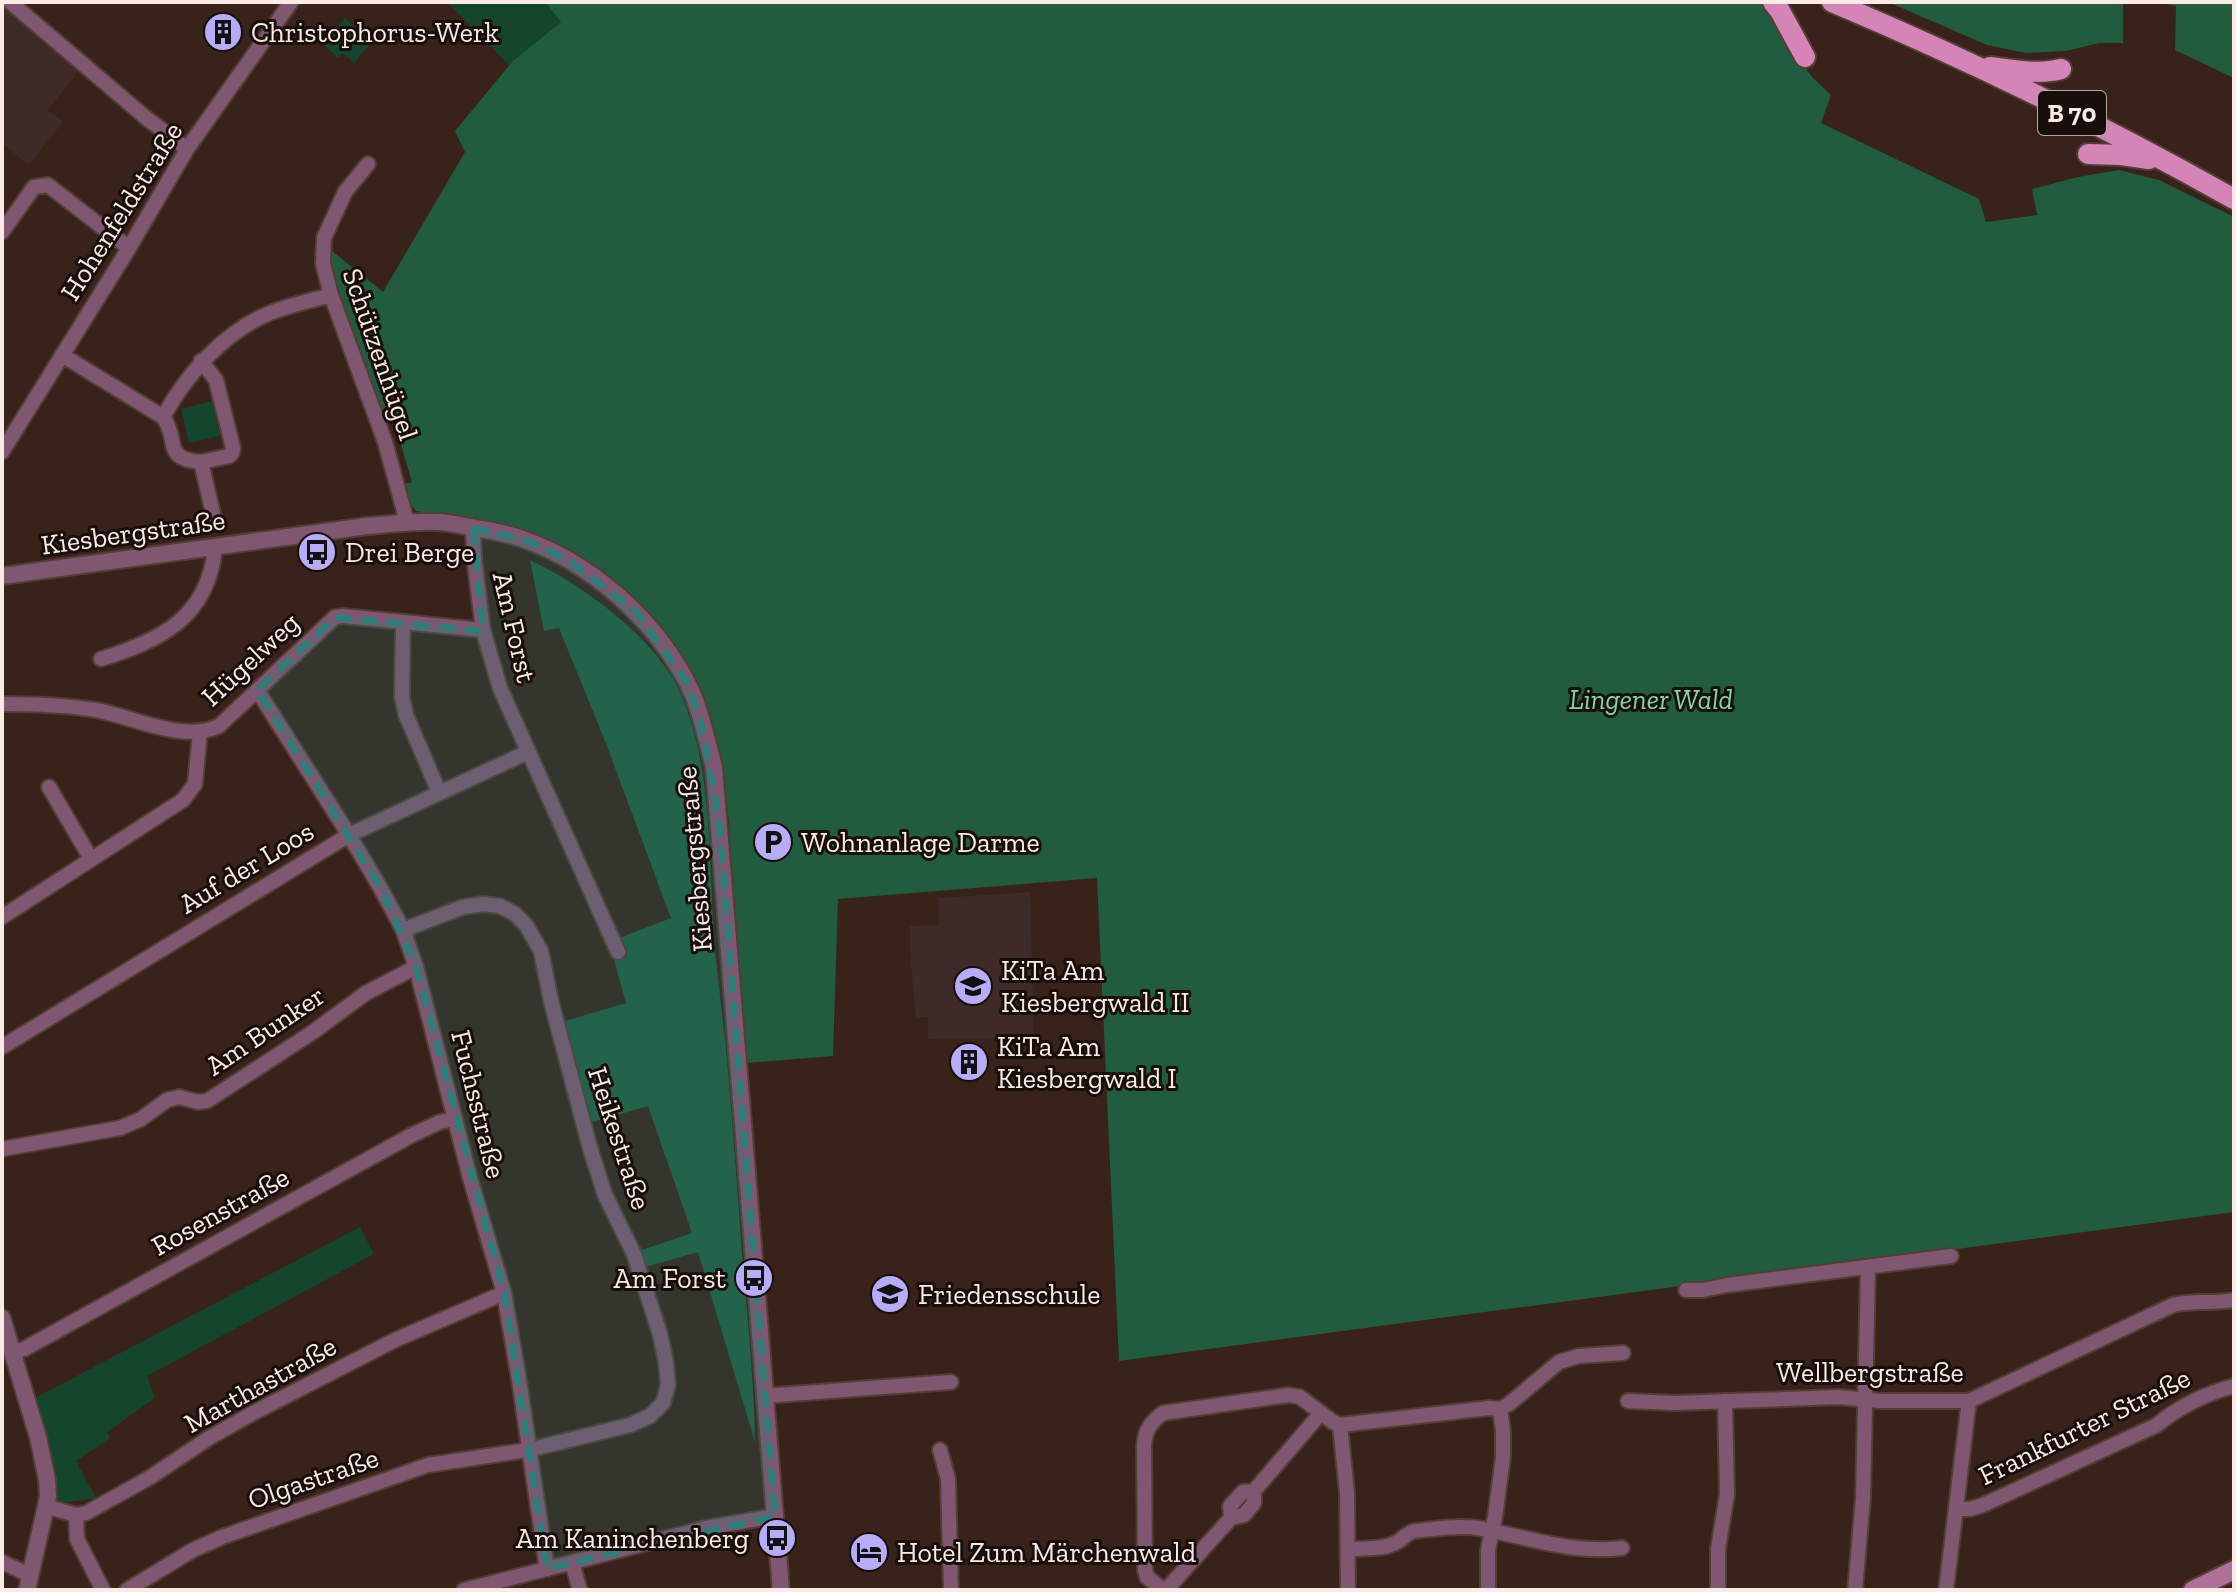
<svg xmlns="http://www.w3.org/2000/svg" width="2236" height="1592" font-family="'Zilla Slab',serif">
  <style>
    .education { fill: #3e2a27 }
    .green { fill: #13462d }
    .forest { fill: #215c3e }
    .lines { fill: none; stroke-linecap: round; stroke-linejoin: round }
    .minor-casing { stroke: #533e36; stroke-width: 18 }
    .tertiary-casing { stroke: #533e36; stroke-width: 20 }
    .secondary-casing { stroke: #533e36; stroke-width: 22 }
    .primary-casing { stroke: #533e36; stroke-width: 24 }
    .minor { stroke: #7f5770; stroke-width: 14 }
    .tertiary { stroke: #7f5770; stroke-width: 16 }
    .secondary { stroke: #af7199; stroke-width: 18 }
    .primary { stroke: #d584b8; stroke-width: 20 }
    .marked { fill: #26827a; fill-opacity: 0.2; stroke: #26827a; stroke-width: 6; stroke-dasharray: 16 10; stroke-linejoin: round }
    .labels { text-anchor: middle; stroke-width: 6; stroke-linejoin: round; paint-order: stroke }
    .shield { fill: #180e0b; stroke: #b6a9a4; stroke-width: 2 }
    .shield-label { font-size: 26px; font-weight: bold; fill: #faebe5 }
    .poi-label { font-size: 28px; fill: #faebe5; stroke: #180e0b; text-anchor: start }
    .street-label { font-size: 28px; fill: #faebe5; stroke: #180e0b }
    .park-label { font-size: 28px; font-style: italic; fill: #80d7a6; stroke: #180e0b }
  </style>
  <rect width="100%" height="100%" fill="#38221a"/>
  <g class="education">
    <polygon points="2,2 81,68 48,110 63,122 29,165 2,143"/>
    <polygon points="1030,892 1034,1038 928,1039 928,1017 916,1018 910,955 910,926 939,925 938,898"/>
  </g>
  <g class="green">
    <polygon points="447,2 545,2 561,22 509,65"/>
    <polygon points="345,18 372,42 354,63 343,53 338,58 322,43"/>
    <polygon points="212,401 220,436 189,443 181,409"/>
    <polygon points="360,1227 374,1254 147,1376 155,1398 107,1432 110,1438 76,1461 96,1498 63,1503 54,1497 29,1401"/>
  </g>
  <g class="forest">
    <polygon points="545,2 1760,2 1774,15 1794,54 1813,78 1831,95 1821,123 1979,199 1986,222 2037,215 2032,189 2078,177 2119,170 2159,180 2234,217 2234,1212 1119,1361 1097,878 838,899 833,1056 747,1063 734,914 729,822 721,764 709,717 637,611 501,527 416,511 404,497 400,485 412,482 393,418 383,422 325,265 327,247 383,292 465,152 455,131 512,62 561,22"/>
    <polygon points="1888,2 2123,2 2123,43 2099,43 2066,51 2026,53 1987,45"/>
    <polygon points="2154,2 2234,2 2234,78 2175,50 2176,6"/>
    <path d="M530 560C580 583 649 634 676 684 715 761 708 868 715 952 719 989 724 1025 727 1061 734 1133 738 1206 744 1279 749 1333 754 1387 755 1442L698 1252 645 1267 639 1251 692 1233 648 1106 589 1123 562 1022 626 1003 609 942 671 918 605 741 559 628 544 631Z"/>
  </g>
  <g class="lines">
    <defs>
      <g id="minor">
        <polyline points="10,2 145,117 187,149"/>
        <polyline points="368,164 345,192 324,238 323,264 331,295 385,442 407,522"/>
        <polyline points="2,232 34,187 48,185 129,248"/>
        <path d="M62 355 163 417C180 439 161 459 201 462L215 522"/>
        <path d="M163 417C186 375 225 331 270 313 290 305 310 301 331 295"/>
        <polyline points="2,452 129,248 187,149 291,2"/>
        <polyline points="201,462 229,456 232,453 233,448 216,380 201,361"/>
        <polyline points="473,528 474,558 483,630 500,688 618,952"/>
        <polyline points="403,623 402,697 406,715 439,792"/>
        <path d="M101 659C162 640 208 617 215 548"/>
        <polyline points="257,690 349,835 381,889 403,930 416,967 470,1178 504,1293 519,1380 547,1569"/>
        <path d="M2 704C33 704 66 705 96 710 133 717 183 743 219 726L335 617 343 616 483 630"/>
        <polyline points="49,787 91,859"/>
        <polyline points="2,917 183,800 195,784 200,732"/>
        <polyline points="2,1047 349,835 528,752"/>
        <polyline points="2,1149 120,1128 141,1119 167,1100 179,1097 198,1102 207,1101 313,1032 366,993 416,967"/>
        <polyline points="1686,1290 1703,1290 1727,1285 1951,1256"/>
        <polyline points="12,1352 24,1349 410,1136 440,1122 455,1119"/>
        <polyline points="764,1396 951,1382"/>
        <path d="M1628 1401 1675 1403 1839 1397 1879 1401H1969L2173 1305C2193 1300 2214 1304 2234 1300"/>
        <polyline points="1340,1425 1347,1493 1348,1590"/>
        <polyline points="940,1450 948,1479 951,1590"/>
        <polyline points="45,1506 76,1515 86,1513 149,1478 209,1438 253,1413 395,1340 504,1293"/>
        <path d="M1956 1509H1970L1983 1505 2157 1425C2178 1407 2207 1393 2234 1386"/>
        <polyline points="76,1515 77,1539 103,1590"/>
        <polyline points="1231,1518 1230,1506 1243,1492 1254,1491 1321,1413"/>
        <path d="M1348 1549C1362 1548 1381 1550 1393 1544 1402 1541 1405 1533 1415 1531 1435 1529 1458 1525 1478 1528 1528 1537 1570 1554 1622 1548"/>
        <polyline points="2,1562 21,1571 30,1574"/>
        <polyline points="572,1563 580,1590"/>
        <polyline points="127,1590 193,1550 222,1537 428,1465 528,1450 630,1425 650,1416 663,1403 668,1385 666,1362 660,1334 634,1254 605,1195 590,1148 551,1001 541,951 526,925 515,914 500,906 483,904 463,907 403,930"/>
        <polyline points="464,1590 706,1528 775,1516"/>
        <path d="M1163 1590 1147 1577 1145 1570 1144 1445C1145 1430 1151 1422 1163 1413L1289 1395 1300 1397 1333 1422 1340 1425 1489 1408 1500 1409"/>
        <polyline points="1166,1590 1231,1518 1244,1515 1254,1503 1254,1491"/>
        <polyline points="1488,1590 1488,1550 1495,1517 1503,1457 1503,1431 1500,1409 1509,1404 1559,1362 1579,1356 1623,1353"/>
        <polyline points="1718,1590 1718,1549 1727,1494 1725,1401"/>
        <polyline points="1855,1590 1863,1498 1868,1268"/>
        <polyline points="1946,1590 1969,1401"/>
      </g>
      <g id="tertiary">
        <path d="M2 576 367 526C391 524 415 521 440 522 450 523 460 525 470 527 488 530 506 533 523 539 591 563 652 617 686 680 700 706 706 738 714 767L781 1590"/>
        <polyline points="2,1318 38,1437 47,1479 48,1497 27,1590"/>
      </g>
      <polyline id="secondary" points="2193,1590 2234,1570"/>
      <g id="primary">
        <polyline points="1773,2 1780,11 1805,57"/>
        <path d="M1832 2C1970 60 2104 126 2234 199"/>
        <path d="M1990 67C2013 70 2039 75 2061 69"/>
        <polyline points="2088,154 2121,155 2149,159"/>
      </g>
    </defs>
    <use href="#minor" class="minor-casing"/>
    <use href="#tertiary" class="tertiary-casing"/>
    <use href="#secondary" class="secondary-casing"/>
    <use href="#primary" class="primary-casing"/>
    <use href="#minor" class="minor"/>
    <use href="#tertiary" class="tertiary"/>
    <use href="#secondary" class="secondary"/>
    <use href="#primary" class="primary"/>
  </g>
  <path class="marked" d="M473 528 526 540 567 559 636 611 687 682 701 722 719 818 775 1516 547 1569 504 1293 416 967 381 889 257 690 335 617 483 631Z"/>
  <defs>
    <symbol id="building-disc" viewBox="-11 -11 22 22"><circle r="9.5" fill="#b6acf8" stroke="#180e0b"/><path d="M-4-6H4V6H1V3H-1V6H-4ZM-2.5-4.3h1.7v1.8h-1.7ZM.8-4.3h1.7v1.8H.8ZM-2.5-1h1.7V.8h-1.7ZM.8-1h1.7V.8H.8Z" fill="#111"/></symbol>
    <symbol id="bus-disc" viewBox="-11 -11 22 22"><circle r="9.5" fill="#b6acf8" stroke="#180e0b"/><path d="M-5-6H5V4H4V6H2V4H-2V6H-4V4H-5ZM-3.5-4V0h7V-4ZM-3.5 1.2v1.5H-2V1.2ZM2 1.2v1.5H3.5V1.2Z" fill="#111"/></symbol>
    <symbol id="parking-disc" viewBox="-11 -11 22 22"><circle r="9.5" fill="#b6acf8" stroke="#180e0b"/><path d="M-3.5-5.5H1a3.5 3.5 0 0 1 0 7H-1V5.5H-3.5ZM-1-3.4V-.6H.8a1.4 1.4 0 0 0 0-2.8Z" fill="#111"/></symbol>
    <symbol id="school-disc" viewBox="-11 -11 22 22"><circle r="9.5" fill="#b6acf8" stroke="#180e0b"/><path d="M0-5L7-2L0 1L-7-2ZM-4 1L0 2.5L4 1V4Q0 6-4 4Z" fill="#111"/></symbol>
    <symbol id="hotel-disc" viewBox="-11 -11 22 22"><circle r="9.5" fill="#b6acf8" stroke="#180e0b"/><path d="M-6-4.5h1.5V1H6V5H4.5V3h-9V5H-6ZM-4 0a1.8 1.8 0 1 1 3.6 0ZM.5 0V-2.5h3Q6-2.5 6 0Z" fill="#111"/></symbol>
  </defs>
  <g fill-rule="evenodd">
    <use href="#building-disc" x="201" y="10" width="44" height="44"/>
    <use href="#bus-disc" x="295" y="530" width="44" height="44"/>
    <use href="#parking-disc" x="751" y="820" width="44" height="44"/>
    <use href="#school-disc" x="951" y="964" width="44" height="44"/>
    <use href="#building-disc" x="947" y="1040" width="44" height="44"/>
    <use href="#bus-disc" x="732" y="1256" width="44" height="44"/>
    <use href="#school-disc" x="868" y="1272" width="44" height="44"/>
    <use href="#bus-disc" x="755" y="1516" width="44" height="44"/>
    <use href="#hotel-disc" x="847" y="1530" width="44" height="44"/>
  </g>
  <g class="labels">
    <rect class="shield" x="2038" y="91" width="68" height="44" rx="6"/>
    <g class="shield-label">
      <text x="2072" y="122">B 70</text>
    </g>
    <g class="poi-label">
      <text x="251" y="42">Christophorus-Werk</text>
      <text x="345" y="562">Drei Berge</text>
      <text x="801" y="852">Wohnanlage Darme</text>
      <text x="1001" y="980">KiTa Am<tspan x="1001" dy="32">Kiesbergwald II</tspan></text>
      <text x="997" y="1056">KiTa Am<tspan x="997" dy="32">Kiesbergwald I</tspan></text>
      <text x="726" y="1288" text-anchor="end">Am Forst</text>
      <text x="918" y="1304">Friedensschule</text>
      <text x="749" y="1548" text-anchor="end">Am Kaninchenberg</text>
      <text x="897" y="1562">Hotel Zum Märchenwald</text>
    </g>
    <g class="street-label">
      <text transform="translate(121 211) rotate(-58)" y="10">Hohenfeldstraße</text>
      <text transform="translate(381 354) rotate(71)" y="10">Schützenhügel</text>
      <text transform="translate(133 532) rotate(-8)" y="10">Kiesbergstraße</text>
      <text transform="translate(515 627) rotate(77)" y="10">Am Forst</text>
      <text transform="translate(250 659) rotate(-43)" y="10">Hügelweg</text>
      <text transform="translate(694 859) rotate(-95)" y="10">Kiesbergstraße</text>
      <text transform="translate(246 867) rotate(-31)" y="10">Auf der Loos</text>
      <text transform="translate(265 1030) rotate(-34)" y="10">Am Bunker</text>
      <text transform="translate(479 1104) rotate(76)" y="10">Fuchsstraße</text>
      <text transform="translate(620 1138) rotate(72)" y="10">Heikestraße</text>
      <text transform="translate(220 1211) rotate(-29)" y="10">Rosenstraße</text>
      <text x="1870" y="1382">Wellbergstraße</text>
      <text transform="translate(260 1384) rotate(-29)" y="10">Marthastraße</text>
      <text transform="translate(2084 1426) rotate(-26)" y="10">Frankfurter Straße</text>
      <text transform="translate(313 1478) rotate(-19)" y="10">Olgastraße</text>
    </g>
    <g class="park-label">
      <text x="1651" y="709">Lingener Wald</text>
    </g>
  </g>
  <rect width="2236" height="1592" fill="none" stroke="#faebe5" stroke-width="8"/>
</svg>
